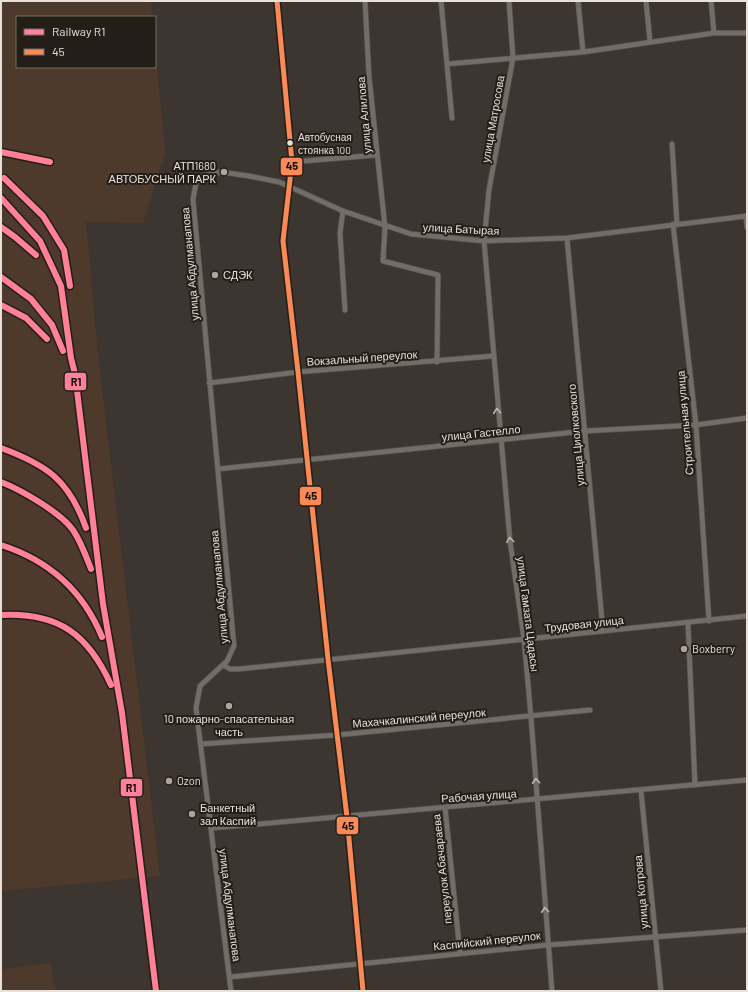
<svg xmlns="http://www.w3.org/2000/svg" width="748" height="992" font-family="Barlow,sans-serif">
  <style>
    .built { fill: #4d3a2c }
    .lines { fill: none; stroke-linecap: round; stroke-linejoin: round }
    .minor-casing { stroke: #5b544f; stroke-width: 6 }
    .minor { stroke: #736d68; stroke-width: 4.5 }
    .bus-1-casing { stroke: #241e18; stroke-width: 8 }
    .bus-1 { stroke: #f98a56; stroke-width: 5 }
    .rail-1-casing { stroke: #241e18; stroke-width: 9 }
    .rail-1 { stroke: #ff8098; stroke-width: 6 }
    .oneway { stroke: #c0b8b1 }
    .bus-dot { fill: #e9e0d9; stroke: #241e18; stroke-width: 1.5 }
    .poi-dot { fill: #ada49e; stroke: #241e18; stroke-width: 1.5 }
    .labels { text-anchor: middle; stroke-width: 4; stroke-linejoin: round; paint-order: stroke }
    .bus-label { font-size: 10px; fill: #e9e0d9; stroke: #241e18; text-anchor: start }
    .street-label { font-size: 11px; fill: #e9e0d9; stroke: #241e18 }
    .poi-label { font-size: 11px; fill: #e9e0d9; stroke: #241e18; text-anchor: start }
    .line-badge { stroke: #241e18; stroke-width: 1.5 }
    .pale-badge-label { font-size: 11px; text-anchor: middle; font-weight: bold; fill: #111 }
  </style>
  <rect width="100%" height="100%" fill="#3d352f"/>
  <g class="built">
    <polygon points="1,1 151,1 152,17 17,17 17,67 155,67 155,45 165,153 143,223 86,222 98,355 160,876 1,891"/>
    <polygon points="51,963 55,991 1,991 1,969"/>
  </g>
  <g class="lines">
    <defs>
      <g id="minor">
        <polyline points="277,1 292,162 283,241 298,372 328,659 347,817 363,991"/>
        <polyline points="365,1 369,76 385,227 383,261 438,275 437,362"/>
        <polyline points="441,1 452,118"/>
        <polyline points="509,1 513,58 489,190 484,241 510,541 524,639 531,717 552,991"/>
        <polyline points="578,1 583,52"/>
        <polyline points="646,1 650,41"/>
        <polyline points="711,1 714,33"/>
        <polyline points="447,64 583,52 714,33 747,33"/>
        <polyline points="672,144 677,224"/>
        <polyline points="292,162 377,155"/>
        <polyline points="343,211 340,233 345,310"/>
        <polyline points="746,216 747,227"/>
        <polyline points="673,224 696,425 709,621"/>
        <polyline points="567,238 603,631"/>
        <polyline points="209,383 298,372 493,356"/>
        <polyline points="218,469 585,431 696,425 747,418"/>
        <polyline points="688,623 695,785"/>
        <polyline points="223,665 230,669 239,669 747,616"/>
        <polyline points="201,744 337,735 590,710"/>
        <polyline points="641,791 661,991"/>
        <polyline points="445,807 460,953"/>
        <path d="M211 828C390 813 569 797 747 780"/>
        <polyline points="230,977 548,945 747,930"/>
        <polyline points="231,991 196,708 200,686 227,661 234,646 193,199 196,183 202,176 221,172 249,176 279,182 343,211 411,234 484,241 567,238 747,216"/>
      </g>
    </defs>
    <use href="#minor" class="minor-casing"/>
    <use href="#minor" class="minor"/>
    <defs>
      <polyline id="bus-1" points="277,1 292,162 283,241 298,372 328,659 347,817 363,991"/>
    </defs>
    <use href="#bus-1" class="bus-1-casing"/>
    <use href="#bus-1" class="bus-1"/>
    <defs>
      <g id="rail-1">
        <polyline points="1,152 50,162"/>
        <polyline points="4,178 43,216 64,250 70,286"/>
        <polyline points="1,198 40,241 61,286 71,358 75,374 103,604 122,713 156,991"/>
        <polyline points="1,227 15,237 36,255"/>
        <polyline points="1,277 31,299 52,325 63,351"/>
        <polyline points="1,305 26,318 47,339"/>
        <path d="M1 448C47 465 69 480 86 528"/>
        <path d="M1 482C21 490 60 512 73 530 81 542 86 556 91 569"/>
        <path d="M1 545C48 560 83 591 102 637"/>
        <path d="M1 615C58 612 88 634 111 685"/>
      </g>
    </defs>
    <use href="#rail-1" class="rail-1-casing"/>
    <use href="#rail-1" class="rail-1"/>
  </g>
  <defs><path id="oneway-chevron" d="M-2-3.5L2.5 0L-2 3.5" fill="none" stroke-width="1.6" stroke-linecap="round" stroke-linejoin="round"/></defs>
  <g class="oneway">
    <use href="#oneway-chevron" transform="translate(497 411) rotate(-95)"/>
    <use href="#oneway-chevron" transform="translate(510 540) rotate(-97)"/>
    <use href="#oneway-chevron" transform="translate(536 781) rotate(-94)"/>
    <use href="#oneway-chevron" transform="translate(545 910) rotate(-94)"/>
  </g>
  <circle class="bus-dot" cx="290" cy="143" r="3.5"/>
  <g class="poi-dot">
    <circle cx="224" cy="172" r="4"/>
    <circle cx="215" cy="275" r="4"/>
    <circle cx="684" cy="649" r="4"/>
    <circle cx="229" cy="706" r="4"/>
    <circle cx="169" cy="781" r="4"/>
    <circle cx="192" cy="814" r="4"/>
  </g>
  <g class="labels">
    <g class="bus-label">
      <text x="298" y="141">Автобусная<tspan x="298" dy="13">стоянка 100</tspan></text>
    </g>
    <g class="street-label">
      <text transform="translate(364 115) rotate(-95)" y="4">улица Алилова</text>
      <text transform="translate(493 119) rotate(-80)" y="4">улица Матросова</text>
      <text transform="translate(461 229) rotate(3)" y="4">улица Батырая</text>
      <text transform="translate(190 264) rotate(-95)" y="4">улица Абдулманапова</text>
      <text transform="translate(362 358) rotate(-4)" y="4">Вокзальный переулок</text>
      <text transform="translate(685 423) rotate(-95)" y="4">Строительная улица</text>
      <text transform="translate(481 433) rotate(-6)" y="4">улица Гастелло</text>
      <text transform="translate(576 435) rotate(-95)" y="4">улица Циолковского</text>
      <text transform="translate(219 587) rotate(-95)" y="4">улица Абдулманапова</text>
      <text transform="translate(528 614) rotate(83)" y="4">улица Гамзата Цадасы</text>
      <text transform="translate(584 624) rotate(-6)" y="4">Трудовая улица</text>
      <text transform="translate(419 718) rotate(-5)" y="4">Махачкалинский переулок</text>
      <text transform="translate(479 796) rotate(-4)" y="4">Рабочая улица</text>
      <text transform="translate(442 869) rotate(-96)" y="4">переулок Абачараева</text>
      <text transform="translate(641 892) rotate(-95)" y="4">улица Котрова</text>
      <text transform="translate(230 905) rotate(83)" y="4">улица Абдулманапова</text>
      <text transform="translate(487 941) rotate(-6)" y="4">Каспийский переулок</text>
    </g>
    <g class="poi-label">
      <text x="216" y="170" text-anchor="end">АТП1680<tspan x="216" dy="13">АВТОБУСНЫЙ ПАРК</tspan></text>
      <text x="223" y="279">СДЭК</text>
      <text x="692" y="653">Boxberry</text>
      <text x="229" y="723" text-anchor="middle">10 пожарно-спасательная<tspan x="229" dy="13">часть</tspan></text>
      <text x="177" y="785">Ozon</text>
      <text x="200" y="812">Банкетный<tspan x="200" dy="13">зал Каспий</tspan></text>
    </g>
  </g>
  <g class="line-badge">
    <rect x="280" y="157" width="23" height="19" rx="4" fill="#f98a56"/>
    <rect x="64" y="372" width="23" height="19" rx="4" fill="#ff8098"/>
    <rect x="299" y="486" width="23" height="20" rx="4" fill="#f98a56"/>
    <rect x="120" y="778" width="23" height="19" rx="4" fill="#ff8098"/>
    <rect x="336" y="816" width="23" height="19" rx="4" fill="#f98a56"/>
  </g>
  <g class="pale-badge-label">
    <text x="292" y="170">45</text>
    <text x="76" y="386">R1</text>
    <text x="311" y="500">45</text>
    <text x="131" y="792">R1</text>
    <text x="348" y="830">45</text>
  </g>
  <rect width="748" height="992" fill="none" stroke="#e9e0d9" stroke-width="4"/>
  <rect x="16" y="16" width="140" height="52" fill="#241e18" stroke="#736c65"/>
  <rect x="24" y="29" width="20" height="6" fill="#ff8098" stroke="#736c65"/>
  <text x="52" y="36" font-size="12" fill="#e9e0d9">Railway R1</text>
  <rect x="24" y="49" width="20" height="6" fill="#f98a56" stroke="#736c65"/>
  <text x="52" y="56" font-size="12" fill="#e9e0d9">45</text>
</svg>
